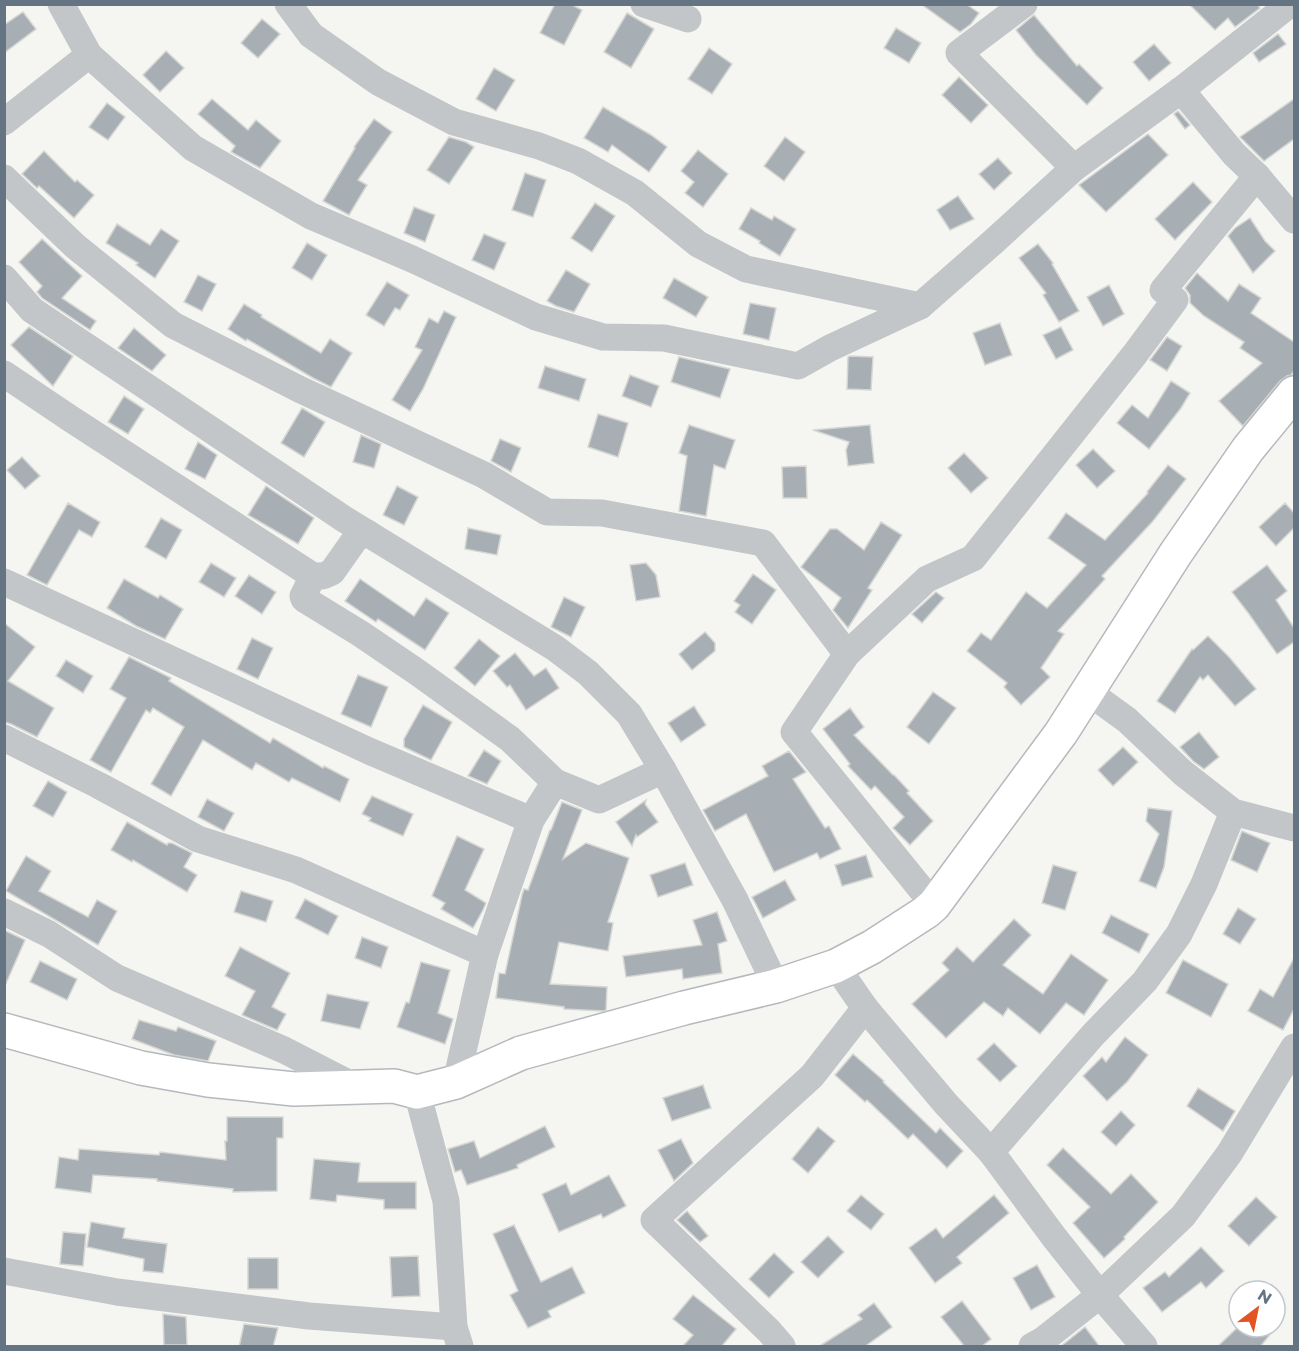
<svg xmlns="http://www.w3.org/2000/svg" width="1299" height="1351" font-family="Montserrat,sans-serif">
  <style>
    .building { fill: #a7afb4; stroke: #d6d6d3; stroke-width: 1.5 }
    .lines { fill: none; stroke-linecap: round; stroke-linejoin: round }
    .secondary-casing { stroke: #b4b9be; stroke-width: 36 }
    .street { stroke: #c2c6c9; stroke-width: 27 }
    .secondary { stroke: #fff; stroke-width: 33 }
  </style>
  <rect width="100%" height="100%" fill="#f5f5f1"/>
  <g class="building">
    <polygon points="555,4 570,4 582,10 564,45 540,33"/>
    <polygon points="921,4 966,4 979,13 971,24 960,32"/>
    <polygon points="1189,4 1257,4 1260,8 1235,27 1228,18 1215,30"/>
    <polygon points="23,12 36,29 4,53 4,25"/>
    <polygon points="627,13 654,29 631,68 604,52"/>
    <polygon points="1034,15 1077,66 1079,64 1103,88 1087,105 1036,55 1016,30"/>
    <polygon points="262,19 280,34 258,58 241,43"/>
    <polygon points="896,28 921,43 909,63 884,48"/>
    <polygon points="1278,34 1286,44 1259,62 1253,53"/>
    <polygon points="1154,44 1171,63 1149,81 1133,62"/>
    <polygon points="709,48 732,64 712,94 688,79"/>
    <polygon points="166,51 184,68 160,92 143,75"/>
    <polygon points="494,68 515,80 496,111 476,99"/>
    <polygon points="959,77 988,105 971,123 942,95"/>
    <polygon points="212,99 248,130 256,120 281,141 260,168 231,152 235,146 198,114"/>
    <polygon points="1294,99 1294,139 1264,161 1240,137"/>
    <polygon points="107,103 125,117 108,140 89,127"/>
    <polygon points="603,107 651,135 667,147 649,172 612,145 608,152 584,138"/>
    <polygon points="1178,111 1190,125 1185,129 1174,114"/>
    <polygon points="374,119 392,132 358,180 367,185 349,215 323,201 355,148 354,147"/>
    <polygon points="1148,134 1168,155 1106,212 1079,185"/>
    <polygon points="449,137 466,142 474,147 449,184 427,170"/>
    <polygon points="785,137 805,152 784,181 764,166"/>
    <polygon points="698,150 728,174 703,207 685,193 694,182 681,171"/>
    <polygon points="44,151 75,182 77,180 94,195 74,218 39,186 37,188 22,174"/>
    <polygon points="998,158 1012,173 994,190 979,174"/>
    <polygon points="525,173 546,180 533,217 512,210"/>
    <polygon points="1193,182 1212,202 1175,240 1155,219"/>
    <polygon points="958,196 974,219 950,230 937,210"/>
    <polygon points="595,203 615,216 592,252 571,238"/>
    <polygon points="414,207 435,215 425,242 404,233"/>
    <polygon points="751,208 772,220 774,216 796,229 780,256 759,243 760,241 739,229"/>
    <polygon points="1250,218 1265,241 1275,251 1253,273 1228,236 1235,228"/>
    <polygon points="117,224 150,245 161,229 179,241 155,278 136,265 138,263 106,243"/>
    <polygon points="484,234 506,243 494,270 472,260"/>
    <polygon points="42,239 82,276 62,298 96,321 90,330 42,298 37,292 42,286 19,262"/>
    <polygon points="307,243 327,255 312,280 292,268"/>
    <polygon points="1038,244 1053,263 1052,264 1079,311 1059,322 1043,295 1046,293 1019,258"/>
    <polygon points="566,270 590,284 574,312 556,306 547,301"/>
    <polygon points="1197,273 1228,301 1239,284 1261,298 1251,313 1294,342 1294,371 1291,375 1287,376 1280,381 1243,426 1219,401 1262,363 1240,348 1244,342 1204,316 1190,303 1190,295 1185,288"/>
    <polygon points="198,275 216,284 202,311 184,302"/>
    <polygon points="674,278 708,297 696,317 663,298"/>
    <polygon points="387,282 409,295 400,310 395,308 384,326 366,315"/>
    <polygon points="1109,285 1124,314 1103,326 1087,297"/>
    <polygon points="750,303 776,308 769,340 743,334"/>
    <polygon points="244,304 262,315 261,317 321,353 330,339 352,353 331,387 313,378 247,339 246,341 228,329"/>
    <polygon points="444,311 456,317 423,389 410,411 392,400 422,350 415,347 429,318 438,323"/>
    <polygon points="1000,323 1012,355 985,365 973,333"/>
    <polygon points="29,327 73,356 53,386 11,345"/>
    <polygon points="1061,327 1073,350 1056,359 1043,335"/>
    <polygon points="134,328 166,355 152,371 118,348"/>
    <polygon points="1167,337 1182,346 1167,371 1150,360"/>
    <polygon points="850,356 873,357 871,390 847,389 848,357"/>
    <polygon points="679,357 730,369 720,398 671,382"/>
    <polygon points="545,366 586,379 579,401 538,388"/>
    <polygon points="630,375 659,386 651,407 622,396"/>
    <polygon points="1171,381 1190,393 1181,408 1149,449 1117,423 1132,405 1148,418"/>
    <polygon points="124,396 144,409 128,434 108,422"/>
    <polygon points="302,408 325,422 304,457 281,443"/>
    <polygon points="598,414 628,423 618,457 588,447"/>
    <polygon points="689,425 735,440 725,469 714,465 706,516 679,511 687,456 679,453"/>
    <polygon points="870,425 874,463 848,466 846,450 849,442 813,430"/>
    <polygon points="361,435 381,444 374,468 353,462"/>
    <polygon points="500,439 521,448 511,472 491,461"/>
    <polygon points="198,442 217,455 205,479 185,469"/>
    <polygon points="1093,449 1115,471 1097,488 1076,465"/>
    <polygon points="964,453 988,478 971,493 948,468"/>
    <polygon points="22,457 40,476 25,489 7,470"/>
    <polygon points="1168,465 1186,479 1153,521 1102,576 1105,579 1058,631 1064,634 1041,668 1050,677 1021,705 1004,687 1007,683 967,651 981,633 991,640 1026,592 1047,608 1086,565 1048,538 1066,513 1105,540 1148,493 1147,492"/>
    <polygon points="806,466 807,498 783,498 782,467"/>
    <polygon points="266,486 314,518 298,544 248,515"/>
    <polygon points="397,486 418,497 404,525 383,515"/>
    <polygon points="68,503 100,522 92,537 79,530 47,585 27,575"/>
    <polygon points="1285,503 1294,513 1294,528 1276,546 1259,527"/>
    <polygon points="161,518 182,530 166,559 145,547"/>
    <polygon points="881,522 902,535 868,588 872,590 848,628 833,610 841,598 801,567 830,529 837,529 864,550"/>
    <polygon points="468,528 501,535 497,555 465,549"/>
    <polygon points="211,563 236,578 224,597 199,582"/>
    <polygon points="646,563 656,575 660,597 636,601 630,565"/>
    <polygon points="1267,565 1287,591 1276,600 1294,628 1294,642 1277,654 1249,614 1232,592"/>
    <polygon points="753,574 776,590 752,624 735,612 740,605 734,601"/>
    <polygon points="249,575 276,592 262,614 235,596"/>
    <polygon points="124,579 158,598 160,595 183,609 165,639 136,626 107,608"/>
    <polygon points="360,579 414,616 426,598 449,613 425,650 378,619 376,622 345,601"/>
    <polygon points="936,592 944,598 922,623 912,614"/>
    <polygon points="564,597 585,607 571,637 551,627"/>
    <polygon points="4,623 35,647 8,681 54,708 37,737 11,724 4,722"/>
    <polygon points="705,632 715,643 715,651 692,670 679,654"/>
    <polygon points="1208,636 1229,657 1256,689 1235,706 1208,675 1203,680 1200,677 1175,713 1157,701 1192,649 1193,650"/>
    <polygon points="252,638 273,648 258,679 237,669"/>
    <polygon points="479,639 500,656 475,686 454,668"/>
    <polygon points="515,653 534,676 546,668 559,688 526,710 510,685 507,687 493,671"/>
    <polygon points="129,657 171,678 169,681 270,743 273,738 323,768 324,766 349,779 340,802 292,778 289,782 256,763 252,770 203,740 171,796 151,784 184,727 153,708 150,713 146,710 111,772 90,760 126,698 110,689"/>
    <polygon points="66,660 93,676 83,693 56,676"/>
    <polygon points="358,675 388,687 371,727 341,714"/>
    <polygon points="933,692 956,708 929,744 907,727"/>
    <polygon points="423,705 452,722 431,760 404,747 404,739"/>
    <polygon points="694,706 706,725 681,742 668,723"/>
    <polygon points="850,708 864,727 854,735 893,775 894,775 909,791 907,793 933,821 910,845 893,828 904,817 875,786 871,790 848,766 850,764 823,729"/>
    <polygon points="1199,732 1219,757 1204,769 1193,761 1180,747"/>
    <polygon points="1123,747 1138,762 1113,786 1098,770"/>
    <polygon points="484,750 501,761 487,784 468,776"/>
    <polygon points="789,751 806,772 793,779 825,828 829,826 841,849 820,859 817,853 774,872 746,814 715,831 703,810 768,776 762,766"/>
    <polygon points="48,781 67,792 53,817 33,806"/>
    <polygon points="372,796 413,814 403,836 369,821 371,818 362,814"/>
    <polygon points="207,799 234,813 224,831 198,817"/>
    <polygon points="646,800 645,804 658,822 637,837 636,835 632,846 616,822"/>
    <polygon points="562,802 582,810 563,859 586,843 629,858 608,922 613,923 608,951 559,942 550,984 607,987 606,1010 604,1011 564,1009 564,1007 496,998 499,973 505,974 522,895 524,889 528,890 550,830 551,830"/>
    <polygon points="1148,808 1172,811 1164,867 1156,888 1139,881 1159,834 1146,821"/>
    <polygon points="127,822 167,845 168,843 172,843 192,853 184,867 197,875 187,892 133,860 132,862 111,850"/>
    <polygon points="1242,831 1270,843 1257,872 1231,860"/>
    <polygon points="457,836 484,849 465,890 486,903 483,910 473,928 441,909 445,903 432,896"/>
    <polygon points="866,855 873,877 842,886 835,865"/>
    <polygon points="26,856 51,871 39,891 88,917 97,900 117,911 98,945 6,891"/>
    <polygon points="685,863 693,885 658,897 650,875"/>
    <polygon points="1053,865 1077,872 1065,910 1042,903"/>
    <polygon points="785,880 796,900 763,918 752,897"/>
    <polygon points="241,891 273,901 266,922 234,912"/>
    <polygon points="305,899 338,916 328,935 295,918"/>
    <polygon points="1238,908 1256,919 1240,944 1223,934"/>
    <polygon points="717,912 727,941 718,944 722,973 683,979 682,969 626,977 623,956 702,945 693,920"/>
    <polygon points="1111,915 1149,934 1139,953 1102,933"/>
    <polygon points="1014,919 1031,935 1003,965 1043,994 1071,954 1108,980 1084,1015 1066,1003 1040,1034 1008,1008 1003,1016 984,1002 946,1038 912,1004 949,970 942,963 957,947 973,962"/>
    <polygon points="4,930 25,940 4,988"/>
    <polygon points="362,937 388,947 381,968 355,958"/>
    <polygon points="240,947 290,973 272,1007 286,1014 277,1030 242,1015 255,991 225,976"/>
    <polygon points="1294,958 1294,1009 1283,1030 1248,1011 1260,989 1273,997"/>
    <polygon points="1183,960 1228,984 1211,1017 1166,993"/>
    <polygon points="40,961 77,979 67,1000 30,982"/>
    <polygon points="421,962 450,970 438,1013 453,1019 445,1044 397,1027 406,1002 409,1003"/>
    <polygon points="327,994 369,1002 360,1029 321,1021"/>
    <polygon points="139,1020 176,1031 178,1027 216,1041 208,1061 174,1055 132,1039"/>
    <polygon points="1125,1037 1148,1055 1127,1082 1107,1101 1083,1076 1102,1057 1106,1062"/>
    <polygon points="994,1043 1017,1066 1000,1082 977,1059"/>
    <polygon points="853,1054 884,1081 883,1082 936,1133 940,1128 963,1151 947,1168 913,1134 908,1139 867,1100 865,1102 835,1075"/>
    <polygon points="703,1085 711,1108 672,1121 663,1098"/>
    <polygon points="1198,1088 1235,1111 1223,1131 1187,1106"/>
    <polygon points="1121,1111 1135,1125 1116,1146 1101,1132"/>
    <polygon points="227,1117 283,1117 283,1138 277,1138 277,1191 233,1192 233,1189 157,1181 157,1179 93,1175 91,1193 55,1188 59,1157 78,1160 79,1149 159,1155 160,1152 226,1160 225,1141 227,1141"/>
    <polygon points="545,1126 555,1147 517,1165 518,1168 467,1185 461,1170 455,1172 448,1149 474,1141 480,1158"/>
    <polygon points="818,1127 835,1141 808,1173 792,1159"/>
    <polygon points="681,1139 693,1163 674,1181 658,1150"/>
    <polygon points="1063,1148 1111,1194 1131,1174 1158,1202 1124,1237 1125,1239 1104,1258 1073,1223 1090,1207 1047,1165"/>
    <polygon points="314,1159 360,1163 358,1182 416,1182 416,1209 384,1209 384,1200 337,1195 336,1202 310,1199"/>
    <polygon points="609,1175 626,1206 603,1218 601,1214 559,1232 542,1194 566,1183 571,1195"/>
    <polygon points="861,1195 884,1214 871,1230 847,1211"/>
    <polygon points="994,1195 1009,1213 957,1257 962,1263 935,1283 909,1248 936,1228 943,1238"/>
    <polygon points="1256,1197 1277,1217 1249,1246 1228,1226"/>
    <polygon points="687,1211 708,1236 700,1242 677,1220"/>
    <polygon points="91,1222 125,1228 123,1238 167,1244 163,1273 143,1271 144,1259 87,1247"/>
    <polygon points="514,1225 541,1282 572,1267 585,1293 548,1311 551,1317 528,1328 510,1295 518,1291 493,1234"/>
    <polygon points="63,1232 86,1234 83,1266 60,1264"/>
    <polygon points="828,1236 844,1252 818,1278 801,1262"/>
    <polygon points="1201,1247 1224,1271 1206,1288 1201,1282 1162,1312 1143,1288 1165,1272 1169,1277"/>
    <polygon points="774,1253 794,1272 769,1298 749,1279"/>
    <polygon points="418,1256 420,1296 392,1297 390,1257"/>
    <rect x="248" y="1258" width="30" height="31"/>
    <polygon points="1037,1265 1055,1297 1031,1310 1013,1278"/>
    <polygon points="693,1295 736,1329 721,1347 682,1347 693,1335 673,1319"/>
    <polygon points="962,1301 991,1339 981,1347 965,1347 941,1317"/>
    <polygon points="874,1303 892,1327 864,1347 818,1347 862,1319 858,1315"/>
    <polygon points="163,1314 186,1317 187,1345 164,1345"/>
    <polygon points="244,1324 278,1328 273,1347 239,1347"/>
    <polygon points="1085,1327 1100,1347 1060,1347"/>
    <polygon points="1238,1327 1276,1327 1260,1347 1217,1347"/>
  </g>
  <g class="lines">
    <defs>
      <polyline id="secondary" points="4,1030 141,1068 208,1080 294,1089 394,1086 417,1092 456,1082 521,1053 684,1008 776,986 836,966 872,947 926,912 934,905 1061,733 1176,553 1248,449 1294,393"/>
    </defs>
    <use href="#secondary" class="secondary-casing"/>
    <g class="street">
      <polyline points="61,4 89,55 193,148 311,216 412,259 536,317 603,337 664,338 798,366 830,348 920,306 992,243 1074,168 1181,90 1290,4"/>
      <polyline points="288,4 311,35 378,82 454,122 539,146 578,161 635,193 698,244 746,269 920,306"/>
      <polyline points="644,4 688,19"/>
      <polyline points="1024,4 959,53 1074,168"/>
      <polyline points="1181,90 1234,154 1257,176 1294,220"/>
      <polyline points="4,122 89,55"/>
      <polyline points="4,178 75,246 173,325 299,389 484,475 547,512 602,513 763,543 847,654"/>
      <polyline points="4,278 32,310 344,519 555,648 588,673 629,714 663,770 735,900 776,986"/>
      <polyline points="4,374 71,419 313,576 323,576 332,572 356,538 367,533"/>
      <polyline points="313,576 303,596 304,599 361,634 417,672 510,739 555,782"/>
      <polyline points="4,582 369,751 531,820"/>
      <polyline points="1087,691 1127,720 1183,773 1233,812 1294,828"/>
      <polyline points="4,738 98,785 198,839 296,870 485,954"/>
      <polyline points="934,905 794,732 847,654 927,579 973,558 1135,354 1175,300 1163,290 1257,176"/>
      <polyline points="4,912 49,934 117,978 284,1050 356,1087"/>
      <polyline points="836,966 865,1008 946,1104 991,1152 1054,1237 1100,1295 1144,1346"/>
      <polyline points="456,1082 485,954 531,820 555,782 599,800 663,770"/>
      <polyline points="417,1092 446,1201 454,1327 460,1346"/>
      <polyline points="991,1152 1092,1036 1145,981 1179,934 1204,884 1233,812"/>
      <polyline points="4,1271 117,1292 309,1316 454,1327"/>
      <polyline points="782,1346 769,1331 654,1220 812,1076 865,1008"/>
      <polyline points="1032,1346 1043,1340 1100,1295 1183,1216 1229,1154 1294,1047"/>
    </g>
    <use href="#secondary" class="secondary"/>
  </g>
  <rect width="1299" height="1351" fill="none" stroke="#647482" stroke-width="12"/>
  <g transform="translate(1257 1309) rotate(32)"><circle r="28" fill="#ffffff" stroke="#c1c7cd" stroke-width="1.5"/>
  <path d="M0-4.5L10 22L0 15L-10 22Z" fill="#e25423"/>
  <text y="-9" font-size="16" font-weight="bold" text-anchor="middle" fill="#647482">N</text>
  </g>
</svg>
